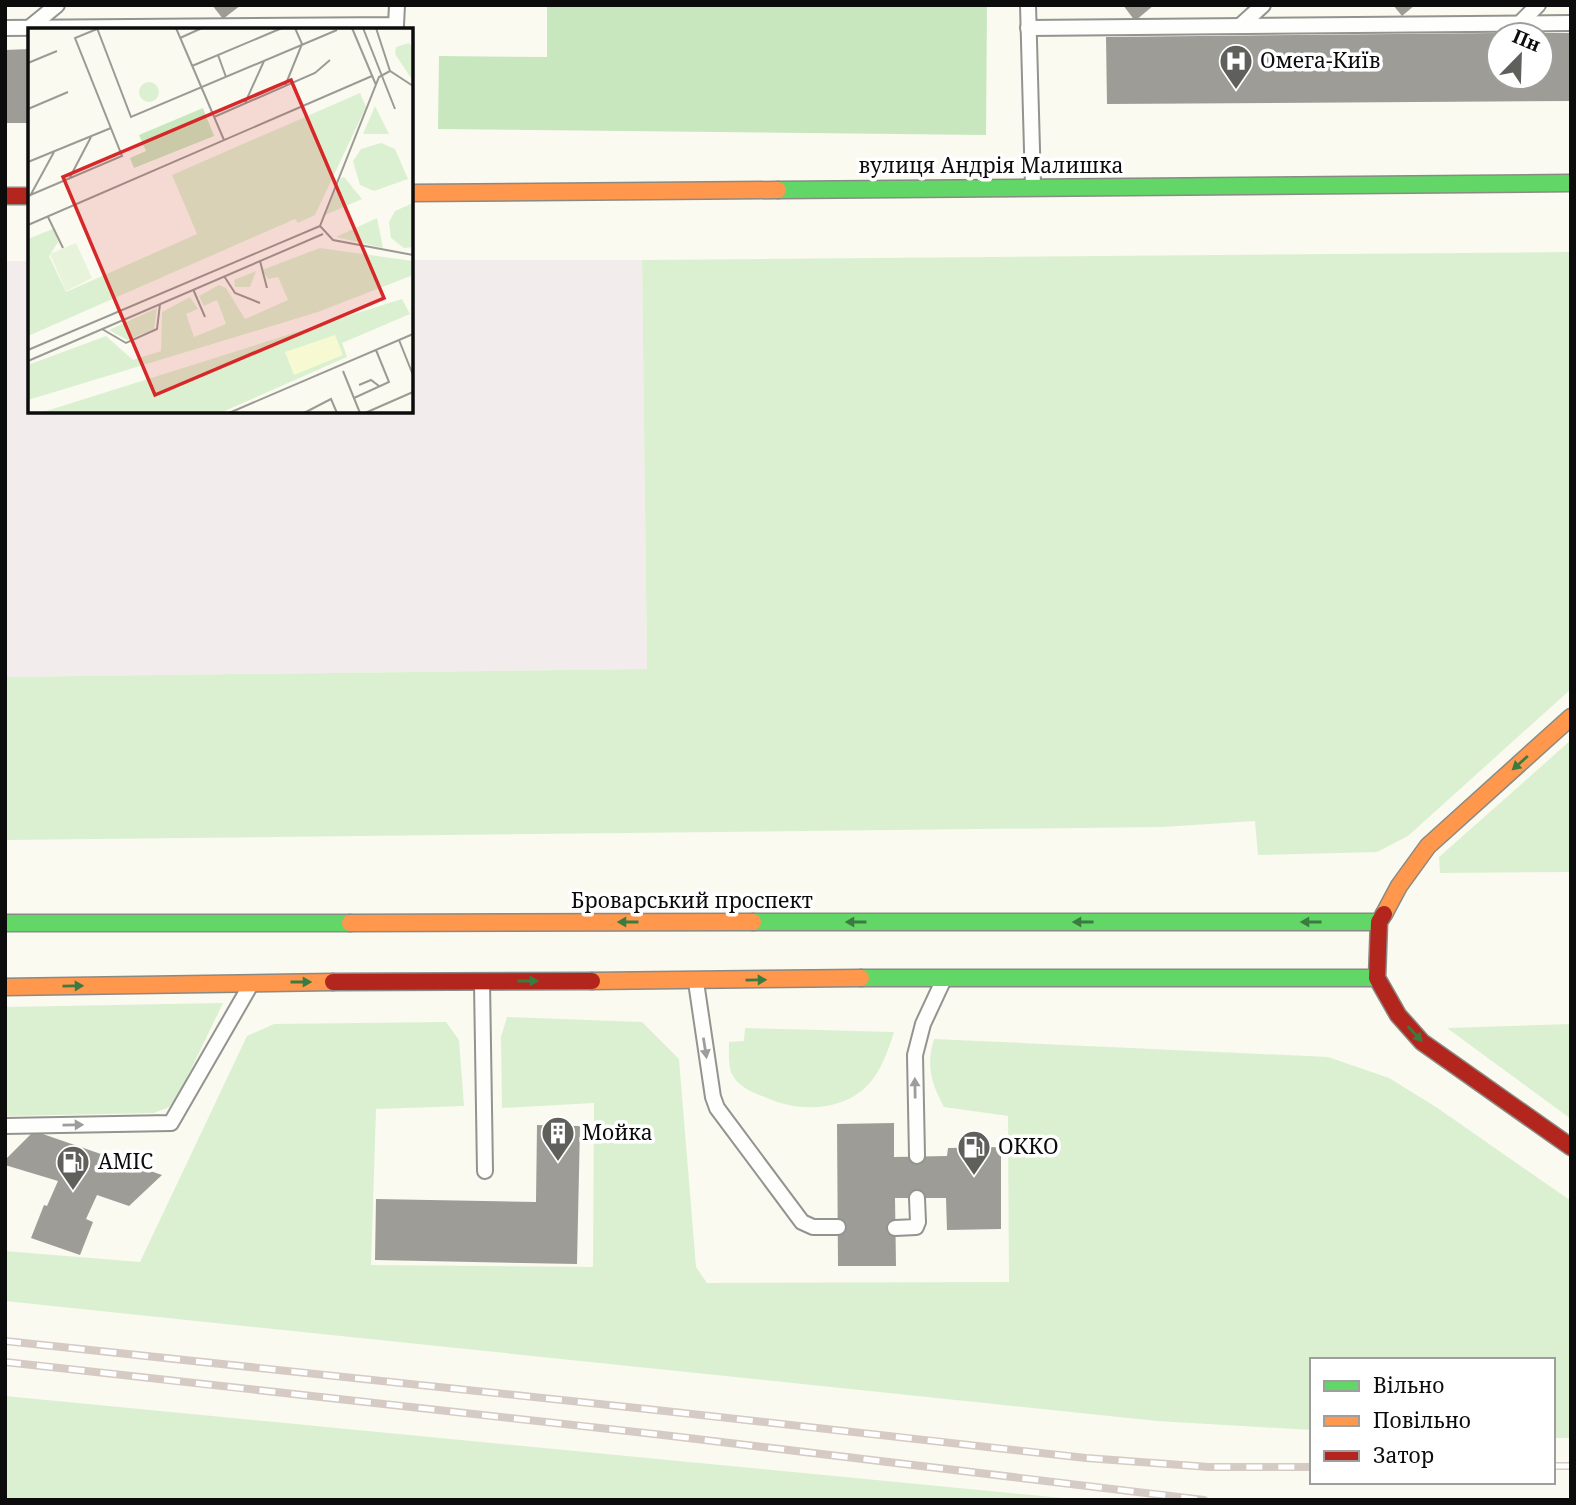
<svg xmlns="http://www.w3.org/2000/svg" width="1576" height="1505" font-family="'Noto Serif',serif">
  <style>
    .industrial { fill: #f2ecec }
    .green { fill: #dbf0d1 }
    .forest { fill: #c9e7bf }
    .building { fill: #9d9c96 }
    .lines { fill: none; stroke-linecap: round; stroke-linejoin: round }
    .lane-casing { stroke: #93938f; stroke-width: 18 }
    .fast-casing { stroke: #8a8a85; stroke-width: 19 }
    .slow-casing { stroke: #8a8a85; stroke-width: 19 }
    .jam-casing { stroke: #8a8a85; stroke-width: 19 }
    .lane { stroke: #fefefd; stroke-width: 14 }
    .fast { stroke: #63d668; stroke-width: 16 }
    .slow { stroke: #ff974d; stroke-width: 16 }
    .jam { stroke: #b3261e; stroke-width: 16 }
    .rail-casing { stroke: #d6cac4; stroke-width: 8 }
    .rail { stroke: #fff; stroke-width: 5; stroke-dasharray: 16; stroke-linecap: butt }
    .oneway { fill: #3c7b3f }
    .oneway2 { fill: #9d9d9d }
    .labels { text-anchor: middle; stroke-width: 7; stroke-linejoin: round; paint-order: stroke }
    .poi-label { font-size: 21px; fill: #0c0c0c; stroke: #fff; text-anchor: start }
    .street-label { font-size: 21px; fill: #0c0c0c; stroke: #fff }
    .inset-road { fill: none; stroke: #9b9b95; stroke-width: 2 }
    .view { fill: #d62828; fill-opacity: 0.15; stroke: #d62828; stroke-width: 3.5 }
    .inset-edge { fill: none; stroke: #0c0c0c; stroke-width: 3.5 }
  </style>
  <rect width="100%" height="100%" fill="#fafaf0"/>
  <polygon class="industrial" points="411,260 642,260 647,669 5,677 5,261 30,261 30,411 411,411"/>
  <g class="green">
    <polygon points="1571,252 1571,689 1408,836 1377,852 1258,855 1255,821 1162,827 5,840 5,677 647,669 642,260"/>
    <polygon points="1571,740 1571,872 1440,873 1439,857"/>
    <polygon points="223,1003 178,1096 169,1107 154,1113 5,1116 5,1007"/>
    <path d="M507 1017 642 1022 679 1059 696 1267 707 1283 1009 1282 1008 1116 944 1107C931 1083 926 1065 934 1039L1328 1057 1389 1078 1436 1107 1571 1201V1438H1553V1360H1312V1430L1157 1421 5 1301V1251L140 1262 247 1036 274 1024 446 1022 459 1040 464 1106 376 1109 371 1265 593 1267 594 1103 502 1108 501 1037Z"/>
    <polygon points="1571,1024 1571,1119 1447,1028"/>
    <path d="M745 1028 894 1032C888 1051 881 1071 868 1085 842 1112 798 1112 767 1098 754 1093 738 1087 732 1074 728 1066 729 1051 729 1042L744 1041Z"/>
    <polygon points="5,1396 1084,1500 5,1500"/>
  </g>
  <polygon class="forest" points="547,5 987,5 986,135 438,129 439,56 547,57"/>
  <g class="building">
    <polygon points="212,5 241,5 223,19"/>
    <polygon points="1123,5 1154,5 1135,21"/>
    <polygon points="1393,5 1415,5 1402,16"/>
    <polygon points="1499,33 1499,77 1541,77 1541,33 1571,33 1571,101 1107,104 1106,37"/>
    <polygon points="30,49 30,123 5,123 5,50"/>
    <polygon points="894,1123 894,1157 947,1156 948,1148 1001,1147 1001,1229 947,1230 946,1198 895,1198 896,1266 838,1266 837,1124"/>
    <polygon points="537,1125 580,1126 577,1264 375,1260 376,1199 536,1202"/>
    <polygon points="34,1131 162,1175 129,1206 97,1195 86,1219 93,1222 80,1255 31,1238 44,1205 47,1206 58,1181 5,1165 5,1160"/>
  </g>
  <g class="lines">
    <defs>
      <g id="lane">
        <polyline points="1028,5 1033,186"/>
        <polyline points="1519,24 1538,5"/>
        <polyline points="1240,26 1263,5"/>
        <polyline points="5,28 396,25 397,5"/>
        <polyline points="29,28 57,5"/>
        <polyline points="1028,28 1571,23"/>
        <polyline points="696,982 713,1097 717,1108 802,1222 813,1227 838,1227"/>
        <polyline points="482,983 485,1171"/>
        <polyline points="5,1126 171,1123 250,986"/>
        <polyline points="917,1156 915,1055 923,1024 943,981"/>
        <polyline points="895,1228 916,1227 918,1222 917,1198"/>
      </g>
      <g id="fast">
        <polyline points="778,190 1571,183"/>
        <polyline points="753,922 1379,922"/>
        <polyline points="5,923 350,923"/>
        <polyline points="861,978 1377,978"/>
      </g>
      <g id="slow">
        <polyline points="411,193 778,190"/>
        <polyline points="1384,914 1399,886 1428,846 1571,717"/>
        <polyline points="350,923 753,922"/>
        <polyline points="592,981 861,978"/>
        <polyline points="5,987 333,982"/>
      </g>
      <g id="jam">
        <polyline points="5,196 30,196"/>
        <polyline points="1384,914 1379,922 1377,978 1398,1015 1422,1042 1571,1147"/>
        <polyline points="333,982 592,981"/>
      </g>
    </defs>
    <use href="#lane" class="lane-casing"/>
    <use href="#fast" class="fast-casing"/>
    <use href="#slow" class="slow-casing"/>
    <use href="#jam" class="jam-casing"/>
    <use href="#lane" class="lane"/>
    <use href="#fast" class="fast"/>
    <use href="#slow" class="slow"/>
    <use href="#jam" class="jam"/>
    <defs>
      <g id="rail">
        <polyline points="5,1341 665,1411 1086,1458 1209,1467 1312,1467"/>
        <polyline points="5,1362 663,1435 1204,1500"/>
        <polyline points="1553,1466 1571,1466"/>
      </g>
    </defs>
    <use href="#rail" class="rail-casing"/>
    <use href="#rail" class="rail"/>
  </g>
  <defs><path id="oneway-solid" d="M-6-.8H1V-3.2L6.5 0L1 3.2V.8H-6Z" transform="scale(1.75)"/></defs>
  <g class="oneway">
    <use href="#oneway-solid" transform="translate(1520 763) rotate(138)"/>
    <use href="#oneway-solid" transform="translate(628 922) rotate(180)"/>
    <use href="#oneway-solid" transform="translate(856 922) rotate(-180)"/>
    <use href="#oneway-solid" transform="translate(1083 922) rotate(-180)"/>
    <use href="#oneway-solid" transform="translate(1311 922) rotate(-180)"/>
    <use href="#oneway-solid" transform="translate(756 980) rotate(-1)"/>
    <use href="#oneway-solid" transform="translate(528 981)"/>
    <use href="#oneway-solid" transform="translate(301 982)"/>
    <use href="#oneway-solid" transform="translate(73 986) rotate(-1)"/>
    <use href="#oneway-solid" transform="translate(1415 1034) rotate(47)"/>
  </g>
  <g class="oneway2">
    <use href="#oneway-solid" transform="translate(705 1048) rotate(81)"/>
    <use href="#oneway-solid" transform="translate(915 1088) rotate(-91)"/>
    <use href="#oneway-solid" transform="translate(73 1125) rotate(-1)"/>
  </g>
  <defs>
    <symbol id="hospital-pin" viewBox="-11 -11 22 30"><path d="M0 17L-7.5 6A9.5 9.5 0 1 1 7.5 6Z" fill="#5f5f5c" stroke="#fff"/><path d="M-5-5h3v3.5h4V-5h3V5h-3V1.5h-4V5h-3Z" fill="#fff"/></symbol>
    <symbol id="building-pin" viewBox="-11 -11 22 30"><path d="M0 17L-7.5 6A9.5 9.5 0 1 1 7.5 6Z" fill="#5f5f5c" stroke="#fff"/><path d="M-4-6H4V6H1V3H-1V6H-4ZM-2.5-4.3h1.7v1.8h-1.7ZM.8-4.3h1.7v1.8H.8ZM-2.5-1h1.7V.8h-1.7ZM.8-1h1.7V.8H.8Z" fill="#fff"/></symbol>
    <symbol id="fuel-pin" viewBox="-11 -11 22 30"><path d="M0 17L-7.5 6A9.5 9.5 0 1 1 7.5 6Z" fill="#5f5f5c" stroke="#fff"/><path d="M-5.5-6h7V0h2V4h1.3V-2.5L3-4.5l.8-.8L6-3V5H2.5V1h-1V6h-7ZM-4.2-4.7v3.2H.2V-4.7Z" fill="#fff"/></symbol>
  </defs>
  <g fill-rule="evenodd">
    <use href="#hospital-pin" x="1217" y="42" width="38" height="52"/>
    <use href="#building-pin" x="539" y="1114" width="38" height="52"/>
    <use href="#fuel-pin" x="955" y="1128" width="38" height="52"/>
    <use href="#fuel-pin" x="54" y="1143" width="38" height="52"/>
  </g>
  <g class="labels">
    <g class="poi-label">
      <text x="1260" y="68">Омега-Київ</text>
      <text x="582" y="1140">Мойка</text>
      <text x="998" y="1154">ОККО</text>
      <text x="98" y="1169">AMIC</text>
    </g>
    <g class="street-label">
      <text x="991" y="173">вулиця Андрія Малишка</text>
      <text x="692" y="908">Броварський проспект</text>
    </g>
  </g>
  <g transform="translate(28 28)">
    <rect width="385" height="385" fill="#fafaf0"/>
    <path d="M381 15 385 21V53L367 26 368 19ZM111 64a10 10 0 1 1 20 0a10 10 0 1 1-20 0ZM332 65 338 79 287 187 270 195 267 191 0 308V211L27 200 30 214 21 228 38 264 169 206 144 147ZM347 78 361 106H335ZM353 115 367 121 380 151 346 163 332 157 325 133 333 121ZM316 149 334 171 297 187 313 150ZM385 175V219L376 220 363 210 361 194 367 183ZM349 190 355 220 308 209ZM292 220 385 233V247L290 284 0 372V337L78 308 105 332 133 323 134 284 162 269 170 281 158 286 166 309 198 296 189 272 176 278 171 268 191 257 198 260 217 291 260 272 250 249 240 251 234 242ZM228 243 222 259H207L206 252ZM374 271 382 286 314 315 319 329 192 385H12ZM129 280 126 301 99 312 81 302Z" fill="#dbf0d1"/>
    <path d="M175 80 186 108 106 140 102 130 118 123 111 107Z" fill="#c9e7bf"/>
    <path d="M307 307 315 327 266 347 257 324Z" fill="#f7f9d2"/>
    <path d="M48 215 64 250 38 263 22 226Z" fill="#e7f4db"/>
    <path class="inset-road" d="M69 0 103 89 309 2M148 0 196 112M324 0 348 57M335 0 367 81M348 0 362 43M152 10 174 0M190 27 198 49M0 35 29 23M164 38 254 0M257 58 274 16 267 0M385 58 362 43 351 49 292 198 305 212 385 227M217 75 236 33M0 81 40 64M186 89 287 45 302 32M0 134 83 100M41 151 63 109M0 168 94 128 47 10 69 1M2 168 26 124M20 189 35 220M0 197 344 48M232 233 239 260M196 248 207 265 232 275M165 261 177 289M74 301 98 315 129 301 132 276M371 312 385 347M0 322 292 198M0 333 295 206M315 343 332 385M331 357 343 352 351 358M326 370 361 354 348 322M201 385 385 306M276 385 303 371 309 385M337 385 385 364"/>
    <path class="view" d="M263 52 356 270 127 367 35 149Z"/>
    <rect width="385" height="385" class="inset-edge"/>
  </g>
  <rect width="1576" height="1505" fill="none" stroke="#0c0c0c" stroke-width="14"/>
  <rect x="1310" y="1358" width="245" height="126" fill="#ffffff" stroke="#9e9e9e" stroke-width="2"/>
  <rect x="1324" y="1381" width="35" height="10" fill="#63d668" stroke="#9e9e9e" stroke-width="2"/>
  <text x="1373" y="1393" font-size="21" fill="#0c0c0c">Вільно</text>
  <rect x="1324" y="1416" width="35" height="10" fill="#ff974d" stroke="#9e9e9e" stroke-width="2"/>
  <text x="1373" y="1428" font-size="21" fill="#0c0c0c">Повільно</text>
  <rect x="1324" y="1451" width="35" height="10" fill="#b3261e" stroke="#9e9e9e" stroke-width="2"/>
  <text x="1373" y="1463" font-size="21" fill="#0c0c0c">Затор</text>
  <g transform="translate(1520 56) rotate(23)"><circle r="33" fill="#ffffff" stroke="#9e9e9e" stroke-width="2"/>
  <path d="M0-5L12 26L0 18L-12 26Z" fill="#5f5f5c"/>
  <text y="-10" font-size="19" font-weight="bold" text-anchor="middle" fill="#0c0c0c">Пн</text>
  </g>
</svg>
